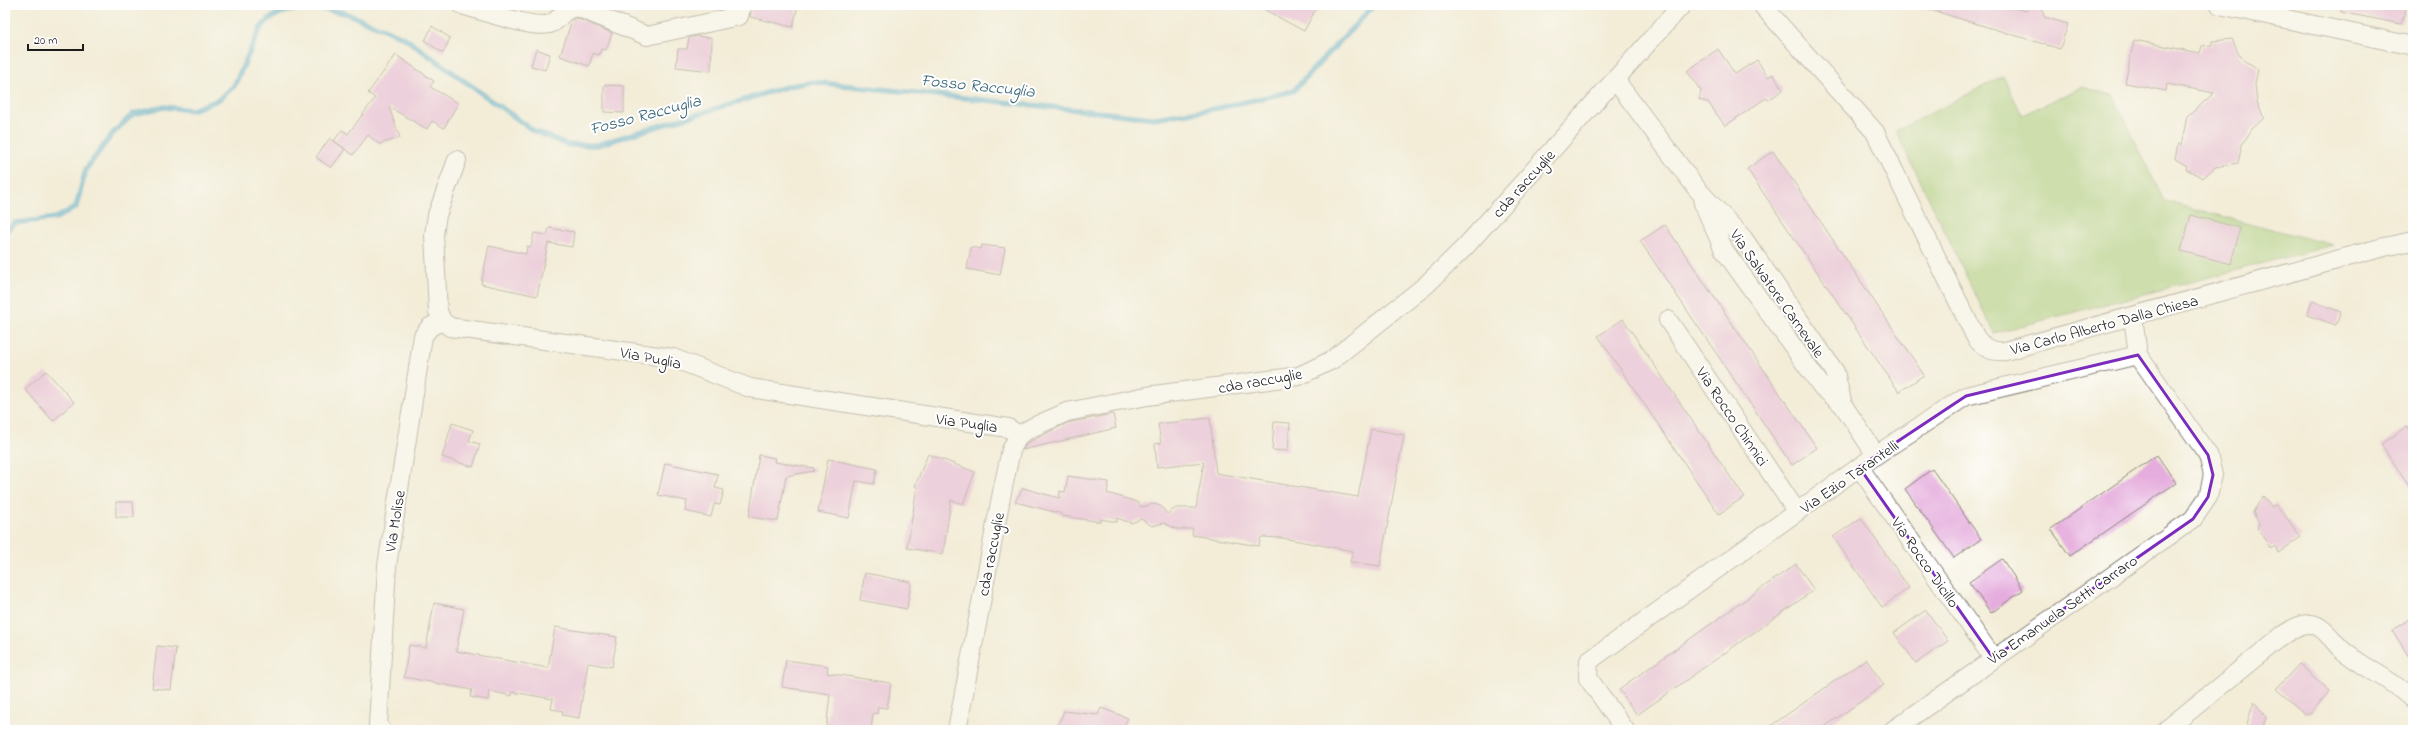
<svg xmlns="http://www.w3.org/2000/svg" width="2418" height="735" font-family="'Indie Flower',sans-serif">
  <style>
    .park { fill: #a3cd79; stroke: #60744a }
    .lines { fill: none; stroke-linecap: round; stroke-linejoin: round }
    .stream { stroke: #4da7cb; stroke-width: 5.5 }
    .building { fill: #e5addd }
    .minor-casing { stroke: #88847a; stroke-width: 20 }
    .minor { stroke: #fff; stroke-width: 18 }
    .marked { fill: none; stroke: #7b2cbf; stroke-width: 3; stroke-linejoin: round }
    .labels { text-anchor: middle; stroke-width: 4; stroke-linejoin: round; paint-order: stroke }
    .street-label { font-size: 16px; fill: #1c1c1c; stroke: #fff }
    .water-label { font-size: 17px; font-style: italic; fill: #346274; stroke: #fff }
  </style>
  <rect width="100%" height="100%" fill="#fff"/>
  <filter id="ink" filterUnits="userSpaceOnUse"><feTurbulence type="fractalNoise" baseFrequency=".025" numOctaves="2"/><feDisplacementMap in="SourceGraphic" scale="8" xChannelSelector="R" yChannelSelector="G"/><feConvolveMatrix kernelMatrix="1 2 1 2 8 2 1 2 1" color-interpolation-filters="sRGB"/></filter>
  <filter id="wash" filterUnits="userSpaceOnUse"><feTurbulence type="fractalNoise" baseFrequency=".012" numOctaves="4" result="noise"/><feDisplacementMap in="SourceGraphic" scale="16" xChannelSelector="R" yChannelSelector="G"/><feGaussianBlur stdDeviation="0.9" result="paint"/><feColorMatrix in="noise" values="0 0 0 0 0 0 0 0 0 0 0 0 0 0 0 0 0 1.4 0 .05"/><feComposite in="paint" operator="in"/></filter>
  <g filter="url(#wash)">
    <rect width="100%" height="100%" fill="#f3edd8"/>
    <polygon class="park" points="2003,76 2022,115 2082,87 2113,95 2164,201 2333,245 1994,333 1896,131"/>
    <g class="lines">
      <polyline class="stream" points="5,232 15,223 56,218 76,207 86,169 113,133 133,114 164,107 192,110 218,100 234,86 260,29 269,19 280,13 307,6 345,13 403,37 534,131 568,145 597,145 789,86 813,82 1154,118 1219,108 1293,91 1374,5"/>
    </g>
    <g id="blocks">
      <g class="building">
        <polygon points="752,5 798,5 793,27 750,17"/>
        <polygon points="1256,5 1318,5 1304,31"/>
        <polygon points="1929,5 2006,5 2026,11 2032,5 2042,5 2044,17 2068,24 2060,49 1928,9"/>
        <polygon points="2342,5 2407,5 2401,24 2341,12"/>
        <polygon points="576,18 612,33 606,50 601,49 599,55 593,53 589,66 560,56 572,20"/>
        <polygon points="432,26 450,38 443,53 425,41"/>
        <polygon points="696,36 712,38 711,71 676,67 678,49 687,49 689,38"/>
        <polygon points="2232,39 2240,57 2258,69 2255,85 2257,102 2264,118 2252,129 2242,145 2238,163 2215,167 2203,178 2186,169 2187,166 2175,159 2178,144 2181,145 2187,117 2214,93 2167,84 2166,91 2125,83 2134,40 2200,53 2202,46 2212,45 2212,41"/>
        <polygon points="536,49 550,54 545,70 531,66"/>
        <polygon points="1718,49 1735,74 1757,60 1768,77 1773,74 1783,90 1768,100 1766,98 1725,126 1708,102 1699,100 1701,91 1687,71"/>
        <polygon points="396,55 434,81 430,87 458,103 444,128 432,121 427,129 389,107 400,138 379,144 368,135 353,155 334,141 342,130 348,134 375,98 368,93"/>
        <polygon points="604,85 624,86 624,113 604,112"/>
        <polygon points="330,138 345,149 331,168 316,157"/>
        <polygon points="1773,151 1924,375 1899,392 1747,169"/>
        <polygon points="2191,215 2240,228 2231,264 2181,251"/>
        <polygon points="1665,225 1817,448 1792,465 1640,241"/>
        <polygon points="549,228 574,232 572,247 548,243 537,296 481,284 489,246 526,254 527,246 531,247 534,233 547,235"/>
        <polygon points="982,245 1005,248 1000,275 967,269 971,247 981,249"/>
        <polygon points="2312,301 2341,312 2336,325 2307,315"/>
        <polygon points="1623,319 1744,497 1719,514 1598,336"/>
        <polygon points="46,371 74,402 53,421 25,389"/>
        <polygon points="1113,414 1116,428 1023,450 1027,443 1067,423"/>
        <polygon points="1210,418 1216,473 1358,497 1371,429 1404,435 1380,566 1350,562 1353,551 1282,538 1261,537 1259,546 1192,535 1193,529 1176,529 1164,523 1152,526 1141,519 1131,523 1117,518 1117,522 1101,519 1101,522 1063,516 1059,513 1015,502 1023,488 1059,498 1060,491 1065,492 1068,476 1109,482 1107,493 1137,502 1141,507 1154,504 1161,506 1167,514 1176,508 1196,508 1204,462 1157,467 1155,444 1161,443 1158,424"/>
        <polygon points="1274,422 1290,423 1288,451 1272,450"/>
        <polygon points="452,423 473,430 469,441 480,444 473,467 442,457"/>
        <polygon points="2407,427 2413,436 2413,491 2381,444"/>
        <polygon points="928,454 975,472 963,504 951,500 943,554 907,548 917,487 915,486"/>
        <polygon points="759,455 775,458 774,462 814,468 814,471 786,476 778,521 749,517"/>
        <polygon points="2157,455 2176,483 2070,556 2051,529"/>
        <polygon points="828,459 877,469 874,484 856,481 849,518 818,512"/>
        <polygon points="665,463 718,474 715,488 724,490 720,505 714,504 711,517 685,511 687,501 658,495"/>
        <polygon points="1932,469 1981,539 1954,558 1905,489"/>
        <polygon points="2263,496 2272,507 2276,504 2301,537 2278,553 2275,546 2271,549 2257,528 2259,524 2253,512"/>
        <polygon points="116,502 133,502 134,517 116,517"/>
        <polygon points="1861,518 1909,588 1882,607 1833,537"/>
        <polygon points="2002,559 2023,590 1991,613 1969,582"/>
        <polygon points="1796,564 1814,590 1637,715 1619,689"/>
        <polygon points="865,573 911,582 907,609 860,600"/>
        <polygon points="434,603 464,609 456,651 548,668 555,627 617,637 612,667 588,663 579,718 562,715 563,711 551,709 553,699 512,692 512,696 489,691 488,700 470,697 472,690 404,677 409,645 426,648"/>
        <polygon points="1926,610 1948,641 1916,663 1894,633"/>
        <polygon points="2413,617 2413,663 2392,630"/>
        <polygon points="157,646 176,648 171,690 152,688"/>
        <polygon points="1866,659 1884,685 1820,730 1765,730"/>
        <polygon points="786,660 828,666 827,673 891,683 887,708 878,707 877,714 873,713 871,730 826,730 830,694 782,687"/>
        <polygon points="2299,664 2330,691 2310,714 2305,714 2276,689"/>
        <polygon points="2254,701 2266,717 2262,730 2246,727"/>
        <polygon points="1101,708 1128,718 1122,730 1056,730 1064,711 1098,715"/>
      </g>
    </g>
  </g>
  <g filter="url(#ink)">
    <use href="#blocks" fill-opacity="0" stroke="#88847a" stroke-width="1"/>
    <g class="lines">
      <defs>
        <g id="minor">
          <path d="M462 5C480 10 538 31 552 23 563 18 559 10 577 7L647 36 739 16 742 5"/>
          <path d="M1762 5 1875 132 1976 338C1985 349 1991 352 2005 351L2384 247 2413 241"/>
          <polyline points="2220,5 2413,46"/>
          <polyline points="1616,81 1697,189 1743,238 1835,372 1843,405"/>
          <polyline points="457,160 437,215 434,235 438,311 442,321 450,327 673,358 750,388 1008,428 1019,435"/>
          <polyline points="1703,203 1724,250 1822,387 1843,405 1876,455"/>
          <polyline points="1668,320 1797,512"/>
          <polyline points="1859,467 1993,658"/>
          <polyline points="382,730 378,725 387,566 423,336 430,327 442,321"/>
          <polyline points="957,730 1002,492 1011,450 1019,435 1033,427 1067,412 1147,396 1299,376 1332,360 1426,285 1465,247 1682,5"/>
          <polyline points="1625,730 1588,678 1589,661 1876,455 1966,396 2138,355"/>
          <polyline points="1893,730 2193,519 2208,497 2213,475 2208,455 2138,355 2133,317"/>
          <path d="M2166 730 2283 635C2291 630 2300 623 2311 624 2323 625 2333 641 2341 649 2363 668 2392 679 2413 700"/>
        </g>
      </defs>
      <use href="#minor" class="minor-casing"/>
      <use href="#minor" class="minor"/>
    </g>
  </g>
  <path d="M0 0H2418V735H0ZM2138 355 2208 455 2213 475 2208 497 2193 519 1993 658 1859 467 1966 396Z" fill="#f3edd8" fill-opacity=".55" fill-rule="evenodd"/>
  <path class="marked" d="M2138 355 2208 455 2213 475 2208 497 2193 519 1993 658 1859 467 1966 396Z"/>
  <g class="labels">
    <g class="street-label">
      <text transform="translate(1523 183) rotate(-48)" y="6">cda raccuglie</text>
      <text transform="translate(1778 293) rotate(55)" y="6">Via Salvatore Carnevale</text>
      <text transform="translate(2104 324) rotate(-15)" y="6">Via Carlo Alberto Dalla Chiesa</text>
      <text transform="translate(651 357) rotate(11)" y="6">Via Puglia</text>
      <text transform="translate(1260 380) rotate(-10)" y="6">cda raccuglie</text>
      <text transform="translate(1733 416) rotate(56)" y="6">Via Rocco Chinnici</text>
      <text transform="translate(967 422) rotate(8)" y="6">Via Puglia</text>
      <text transform="translate(1849 476) rotate(-35)" y="6">Via Ezio Tarantelli</text>
      <text transform="translate(394 521) rotate(-81)" y="6">Via Molise</text>
      <text transform="translate(990 554) rotate(-79)" y="6">cda raccuglie</text>
      <text transform="translate(1926 562) rotate(55)" y="6">Via Rocco Dicillo</text>
      <text transform="translate(2062 609) rotate(-35)" y="6">Via Emanuela Setti Carraro</text>
    </g>
    <g class="water-label">
      <text transform="translate(978 85) rotate(6)" y="6">Fosso Raccuglia</text>
      <text transform="translate(645 114) rotate(-15)" y="6">Fosso Raccuglia</text>
    </g>
  </g>
  <rect width="2418" height="735" fill="none" stroke="#fff" stroke-width="20"/>
  <path d="M28 44v6h55v-6" fill="none" stroke="#1c1c1c" stroke-width="2"/>
  <text x="34" y="44" font-size="12" fill="#1c1c1c" stroke="#ffffff" stroke-width="3" paint-order="stroke">20 m</text>
</svg>
